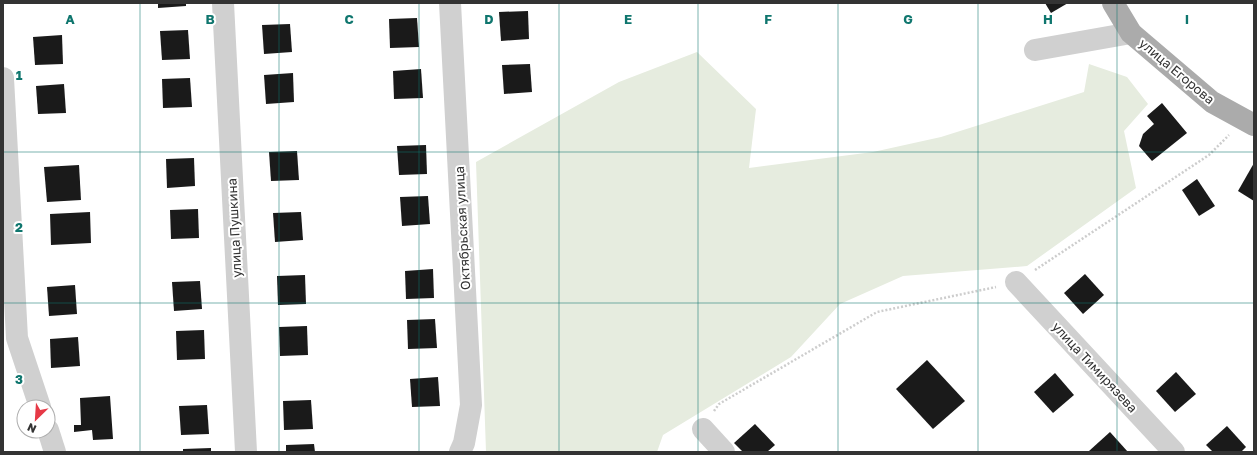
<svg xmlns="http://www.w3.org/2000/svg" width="1257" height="455" font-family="'Golos Text',sans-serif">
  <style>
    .green { fill: #e6ecdf }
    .building { fill: #1a1a1a }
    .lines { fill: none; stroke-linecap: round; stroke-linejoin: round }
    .path { stroke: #cdcdcd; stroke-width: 2.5; stroke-dasharray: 2 2; stroke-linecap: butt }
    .minor { stroke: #d0d0d0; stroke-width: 22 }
    .major { stroke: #ababab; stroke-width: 22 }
    .grid { fill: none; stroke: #0f766e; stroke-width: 1; stroke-opacity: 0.55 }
    .labels { text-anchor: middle; stroke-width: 4; stroke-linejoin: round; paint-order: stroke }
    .street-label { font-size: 13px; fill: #333; stroke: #fff }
    .grid-label { font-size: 13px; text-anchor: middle; font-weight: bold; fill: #0f766e; stroke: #fff; stroke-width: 4; stroke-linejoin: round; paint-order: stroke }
  </style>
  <rect width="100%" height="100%" fill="#fff"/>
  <polygon class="green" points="697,52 756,109 749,168 873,152 941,137 1084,92 1089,64 1127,77 1148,104 1124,131 1136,188 1027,266 903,276 840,304 791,357 663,435 657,452 486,452 476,162 619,82"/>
  <g class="building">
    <polygon points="158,3 186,3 186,6 158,8"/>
    <polygon points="1045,3 1068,3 1051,13"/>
    <polygon points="528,11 529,39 501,41 499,12"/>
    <polygon points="417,18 419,47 390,48 389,19"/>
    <polygon points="290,24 292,52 264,54 262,25"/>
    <polygon points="188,30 190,59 162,60 160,31"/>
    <polygon points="62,35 63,64 35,65 33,37"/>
    <polygon points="530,64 532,92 504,94 502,65"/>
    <polygon points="421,69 423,98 394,99 393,71"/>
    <polygon points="293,73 294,102 266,104 264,75"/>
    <polygon points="190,78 192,107 163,108 162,79"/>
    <polygon points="64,84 66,113 38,114 36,86"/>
    <polygon points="1162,103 1187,133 1152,161 1139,146 1143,134 1154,124 1147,116"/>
    <polygon points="426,145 427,174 399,175 397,146"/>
    <polygon points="297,151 299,180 271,181 269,152"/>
    <polygon points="194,158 195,186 167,188 166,159"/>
    <polygon points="1254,163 1254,201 1238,191"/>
    <polygon points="79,165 81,200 47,202 44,167"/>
    <polygon points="1197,179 1215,206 1199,216 1182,190"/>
    <polygon points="428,196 430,224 402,226 400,197"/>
    <polygon points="198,209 199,238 171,239 170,210"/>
    <polygon points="90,212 91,243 51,245 50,214"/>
    <polygon points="301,212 303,240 275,242 273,213"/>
    <polygon points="433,269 434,298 406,299 405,271"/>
    <polygon points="1085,274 1104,295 1083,314 1064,293"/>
    <polygon points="305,275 306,304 278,305 277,276"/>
    <polygon points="200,281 202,309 174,311 172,282"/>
    <polygon points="75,285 77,314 49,316 47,287"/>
    <polygon points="435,319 437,348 408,349 407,320"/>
    <polygon points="307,326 308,355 280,356 279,327"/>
    <polygon points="204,330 205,359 177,360 176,331"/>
    <polygon points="78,337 80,366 51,368 50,339"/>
    <polygon points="927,360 965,401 933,429 896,389"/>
    <polygon points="1176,372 1196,394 1175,412 1156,391"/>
    <polygon points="1055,373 1074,395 1053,413 1034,392"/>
    <polygon points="438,377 440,406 412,407 410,379"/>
    <polygon points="110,396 113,439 93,440 92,430 74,432 74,425 81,425 80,398"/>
    <polygon points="311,400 313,429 284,430 283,401"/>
    <polygon points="207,405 209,434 181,435 179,406"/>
    <polygon points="755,424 775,445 767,452 743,452 734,443"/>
    <polygon points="1227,426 1246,447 1241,452 1213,452 1206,445"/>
    <polygon points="1110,432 1128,452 1090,452 1089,451"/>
    <polygon points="314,444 315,452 286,452 286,445"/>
    <polygon points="211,448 211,452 183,452 183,449"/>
  </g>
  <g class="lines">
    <g class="path">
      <polyline points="1035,270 1209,155 1229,135"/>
      <polyline points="714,411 719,404 877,312 996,287"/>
    </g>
    <g class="minor">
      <polyline points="223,3 246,452"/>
      <polyline points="450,3 471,405 464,443 460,452"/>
      <polyline points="1035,50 1131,33"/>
      <polyline points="3,78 17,338 40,407"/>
      <polyline points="1016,282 1174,452"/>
      <polyline points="703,429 724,452"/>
      <polyline points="48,430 55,452"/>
    </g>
    <polyline class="major" points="1113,3 1131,33 1212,102 1254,125"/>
  </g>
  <path class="grid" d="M140 3V452M279 3V452M419 3V452M559 3V452M698 3V452M838 3V452M978 3V452M1117 3V452M3 152H1254M3 303H1254"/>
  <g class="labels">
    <g class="street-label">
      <text transform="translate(1177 71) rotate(40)" y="5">улица Егорова</text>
      <text transform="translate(234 228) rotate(-93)" y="5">улица Пушкина</text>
      <text transform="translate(462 228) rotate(-93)" y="5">Октябрьская улица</text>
      <text transform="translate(1095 367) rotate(47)" y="5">улица Тимирязева</text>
    </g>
  </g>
  <g class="grid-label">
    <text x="70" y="24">A</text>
    <text x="210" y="24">B</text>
    <text x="349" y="24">C</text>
    <text x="489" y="24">D</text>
    <text x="628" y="24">E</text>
    <text x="768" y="24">F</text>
    <text x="908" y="24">G</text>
    <text x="1048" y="24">H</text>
    <text x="1187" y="24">I</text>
    <text x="19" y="80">1</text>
    <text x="19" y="232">2</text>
    <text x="19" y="384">3</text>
  </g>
  <rect width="1257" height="455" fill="none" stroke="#333333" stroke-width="8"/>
  <g transform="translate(36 419) rotate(205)"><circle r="19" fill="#ffffff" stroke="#adadad"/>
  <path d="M0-3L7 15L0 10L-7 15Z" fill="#e63946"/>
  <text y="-6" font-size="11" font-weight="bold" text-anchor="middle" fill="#333333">N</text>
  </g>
</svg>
